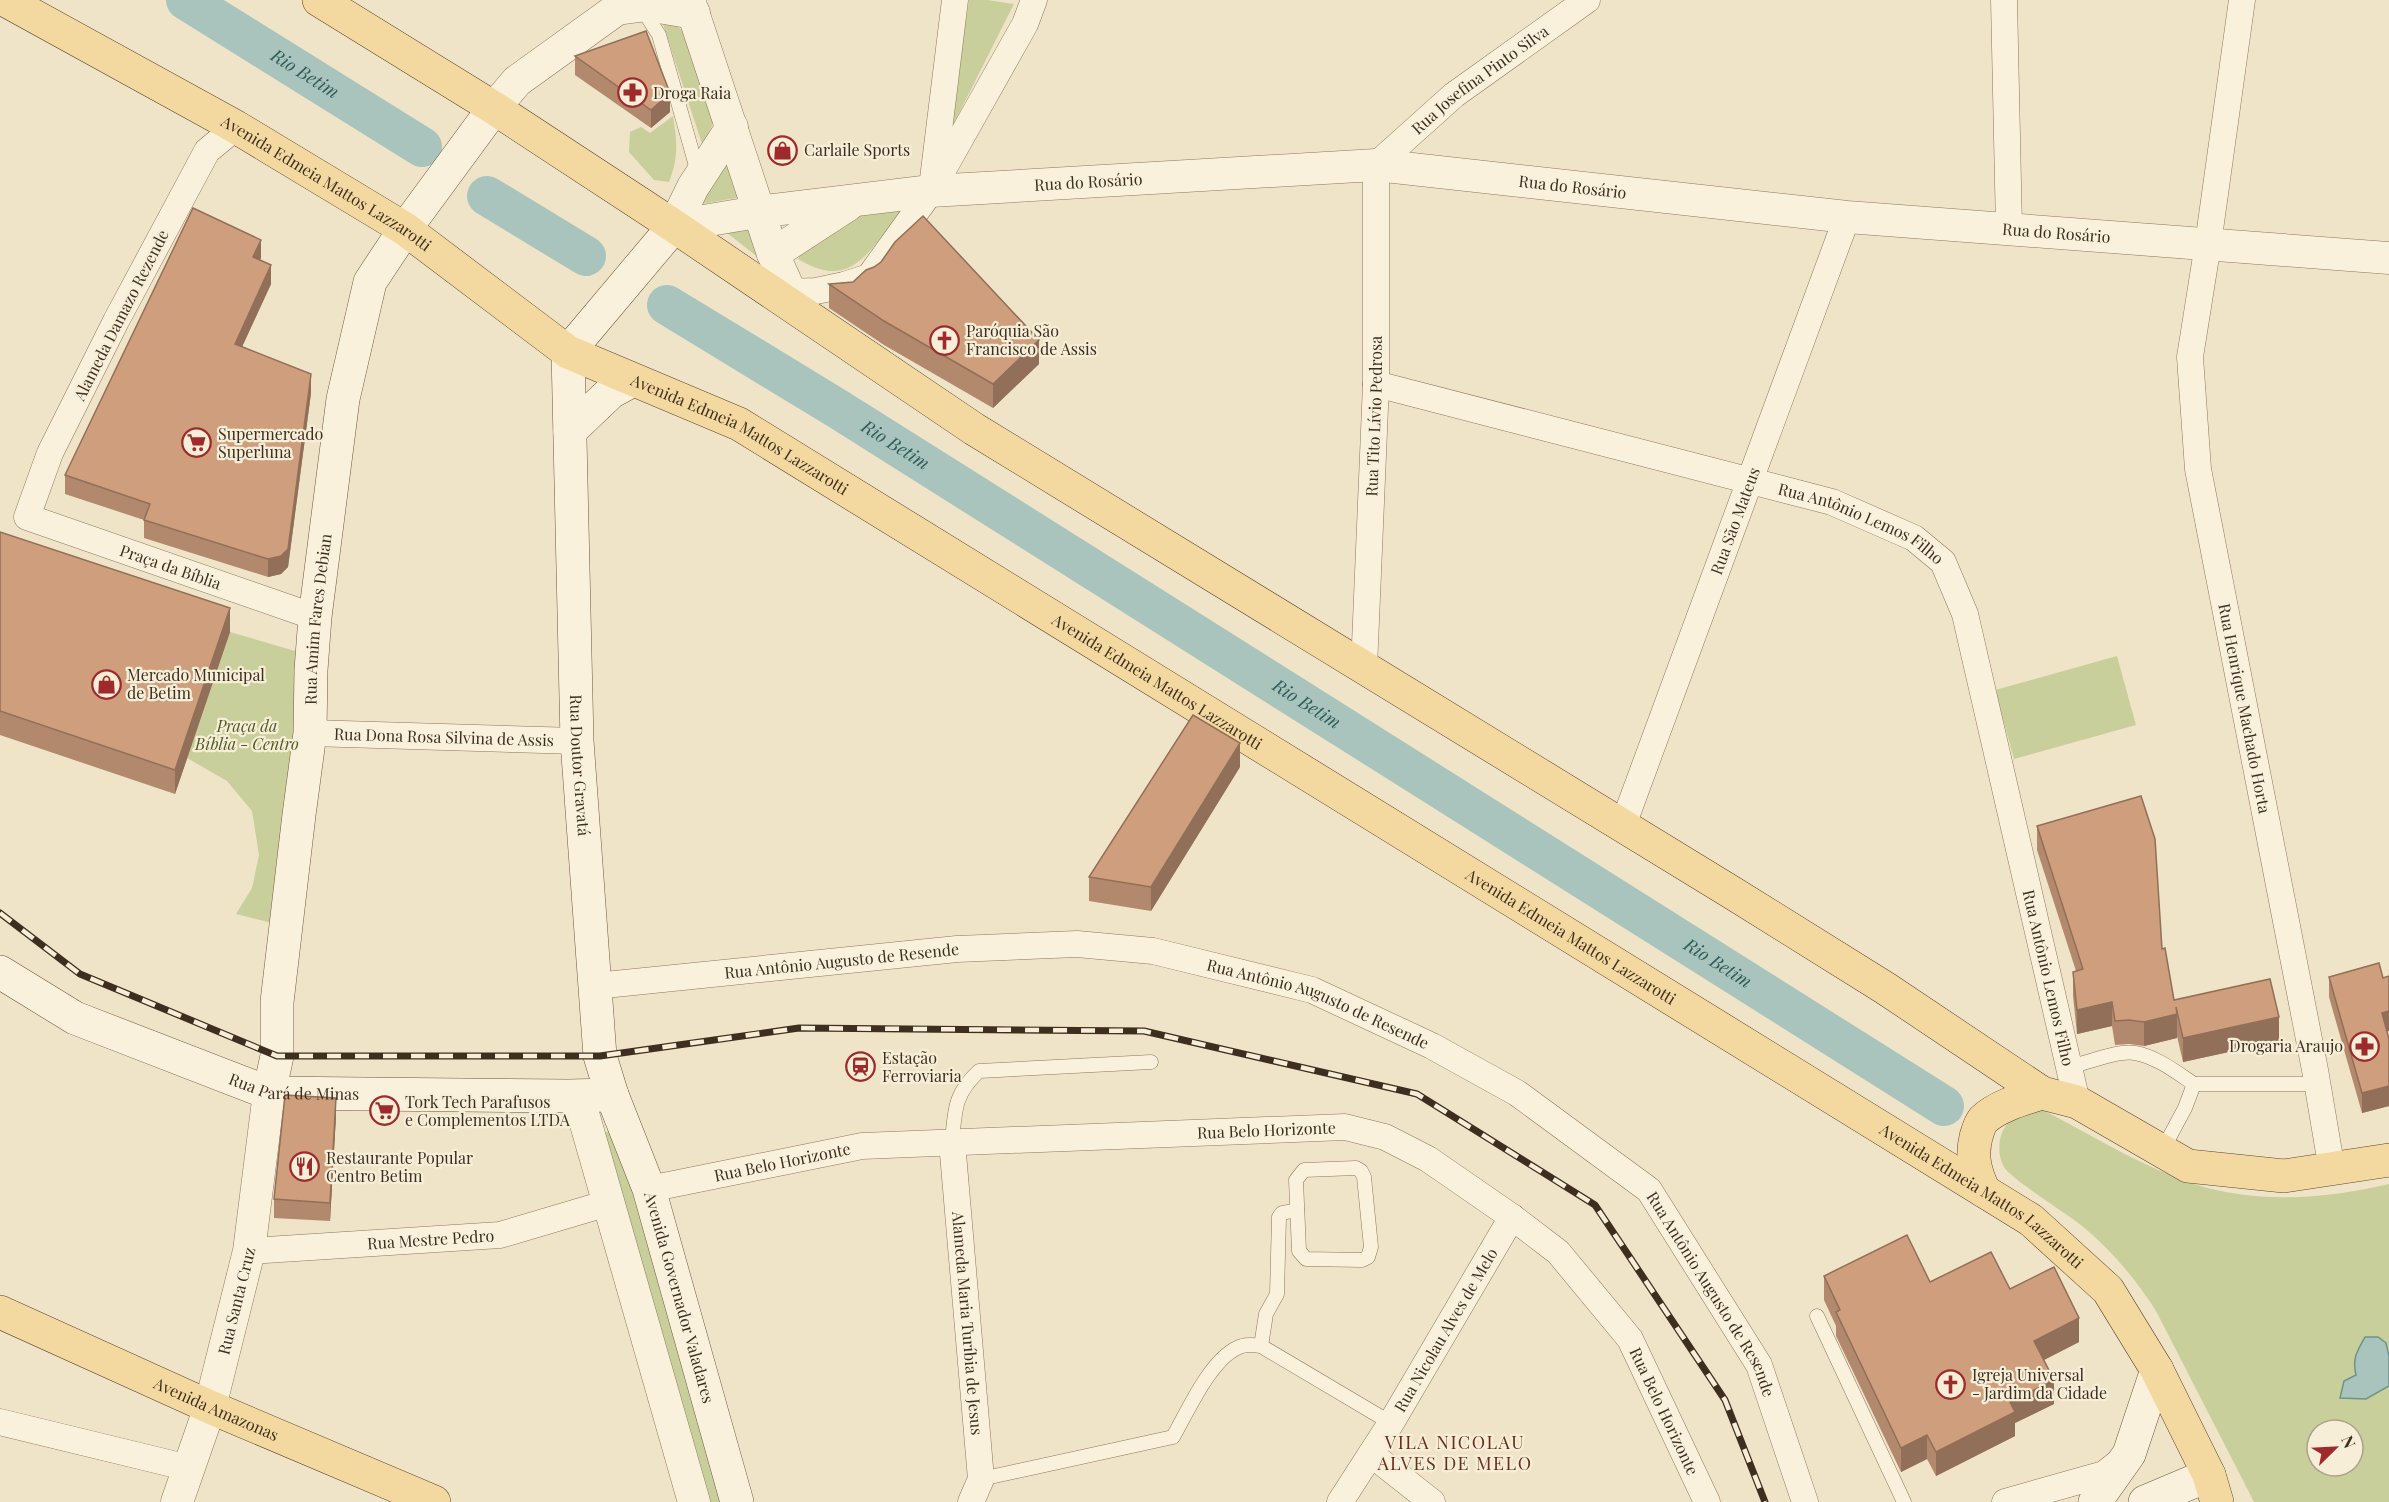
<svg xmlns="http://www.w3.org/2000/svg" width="2389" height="1502" font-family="'Playfair Display',serif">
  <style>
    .green { fill: #c9cf9b; fill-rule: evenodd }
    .water { fill: #a9c4bc; stroke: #6f938a; stroke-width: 1.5 }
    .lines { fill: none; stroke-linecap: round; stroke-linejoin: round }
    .river { stroke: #a9c4bc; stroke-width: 40 }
    .service-casing { stroke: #8d765c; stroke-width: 15 }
    .minor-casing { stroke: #8d765c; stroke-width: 27 }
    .tertiary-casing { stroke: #8d765c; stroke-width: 33 }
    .secondary-casing { stroke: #6f573f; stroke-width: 34 }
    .primary-casing { stroke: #5b4430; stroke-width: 34 }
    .service { stroke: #faf1dc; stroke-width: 14 }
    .minor { stroke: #faf1dc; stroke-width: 26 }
    .tertiary { stroke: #faf1dc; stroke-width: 32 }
    .secondary { stroke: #faf1dc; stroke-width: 33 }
    .primary { stroke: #f3d9a0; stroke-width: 33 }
    .rail-casing { stroke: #3d2e20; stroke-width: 7 }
    .rail { stroke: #f7eed8; stroke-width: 4.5; stroke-dasharray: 14; stroke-linecap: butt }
    .wall { fill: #b2896c }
    .shaded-wall { fill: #916f58 }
    .building { fill: #cf9f7d; stroke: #916f58; stroke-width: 1.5 }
    .labels { text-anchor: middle; stroke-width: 4.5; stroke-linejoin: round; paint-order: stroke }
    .street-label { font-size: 16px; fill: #3d2e20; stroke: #f7eed8 }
    .poi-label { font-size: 16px; fill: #3d2e20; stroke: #f7eed8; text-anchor: start }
    .park-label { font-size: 16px; font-style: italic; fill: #4d5a26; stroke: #f7eed8 }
    .water-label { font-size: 18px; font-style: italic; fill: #2f5d5a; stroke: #f7eed8 }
    .neighbourhood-label { font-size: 18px; letter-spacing: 1.5px; fill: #6b2e1e; stroke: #f7eed8 }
  </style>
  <rect width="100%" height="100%" fill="#f0e4c8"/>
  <g class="green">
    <polygon points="969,0 987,0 1014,4 949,133"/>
    <path d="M662 21C669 21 678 25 682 31 689 39 712 103 714 114 715 124 707 136 702 144Z"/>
    <path d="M673 116C677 142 679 157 669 182L654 180 629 152 630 132 641 127 650 133Z"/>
    <polygon points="729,153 747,196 696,205"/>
    <path d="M908 200C892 221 868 264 842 270 826 274 810 266 798 259 817 223 871 210 908 200Z"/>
    <polygon points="757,224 774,270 726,232"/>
    <polygon points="230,632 302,653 284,926 236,914 252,888 259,855 252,811 227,781 187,758"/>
    <polygon points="2117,656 2136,725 2014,759 1995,690"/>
    <path d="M2041 1109C2092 1135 2140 1166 2194 1184 2256 1204 2326 1199 2389 1184V1502H2254L2156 1311C2135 1278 2111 1250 2081 1225 2066 1213 2011 1179 2004 1167 1996 1153 1998 1131 2011 1120 2018 1114 2033 1112 2041 1109ZM2317 1430H2353V1466H2317Z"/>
    <polygon points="617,1130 725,1502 699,1502 595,1134"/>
  </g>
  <path class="water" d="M2365 1337H2378L2386 1343 2389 1356V1386L2366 1399 2340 1398 2344 1381 2356 1375C2352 1359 2357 1351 2365 1337Z"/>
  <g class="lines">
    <g class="river">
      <path id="s1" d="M186 0 422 147"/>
      <polyline points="487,196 586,256"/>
      <path id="s2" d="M667 305 838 409 1944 1106"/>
    </g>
    <defs>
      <g id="service">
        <polyline points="641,7 659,35 691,148 696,166 694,176"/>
        <path d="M2069 1067C2087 1063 2118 1050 2135 1053 2157 1057 2176 1072 2194 1084"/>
        <path d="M952 1142C955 1110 954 1094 979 1071L1151 1062"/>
        <polyline points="2162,1151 2185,1108 2194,1084 2317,1084"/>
        <polygon points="1356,1168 1361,1171 1364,1177 1371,1247 1368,1257 1362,1260 1306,1259 1299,1251 1296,1180 1304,1170"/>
        <polyline points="1817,1316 1904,1502"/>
        <polyline points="1261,1346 1266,1314 1277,1294 1279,1217 1282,1213 1297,1210"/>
        <path d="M981 1479 1173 1437C1188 1411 1212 1355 1242 1346 1248 1344 1255 1345 1261 1346L1391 1423"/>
      </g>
      <g id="minor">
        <polyline points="2004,0 2009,228"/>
        <path id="s3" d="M2242 0 2208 244 2190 357 2198 469 2315 1070 2332 1170"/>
        <path id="s4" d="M236 127 207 151 116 321 50 453 27 517 315 617"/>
        <polyline points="933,179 955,0"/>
        <polyline points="789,292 816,291 844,285 869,277 931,191 1025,24 1034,0"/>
        <path id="s5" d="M1376 384 1832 502 1914 538 1943 562 1965 614 2077 1102"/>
        <path id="s6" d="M1364 668 1376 384V165L1454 95 1587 0"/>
        <path id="s7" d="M310 733 577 741"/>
        <path id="s8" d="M1623 825 1847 217"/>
        <path id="s9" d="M595 986 957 949 1077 944 1153 951 1312 990 1432 1046 1517 1093 1649 1190 1759 1365 1805 1502"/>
        <path id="s10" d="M952 1142 981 1479 971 1502"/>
        <path id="s11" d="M649 1189 862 1146 1345 1127 1385 1137 1428 1159 1512 1217 1558 1252 1630 1339 1707 1502"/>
        <path id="s12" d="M249 1251 500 1235 608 1203"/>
        <polyline points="0,1422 189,1468"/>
        <polyline points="1371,1454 1432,1502"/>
        <path id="s13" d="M1340 1502 1391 1423 1512 1217"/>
        <polyline points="2005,1502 2104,1474 2122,1460"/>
      </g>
      <g id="tertiary">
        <polyline points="689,0 773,254 798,309"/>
        <polyline points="494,108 517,81 617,9 647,5 694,13"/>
        <path id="s14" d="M674 226 757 212 931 191 1376 165 1847 217 2389 258"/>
        <polyline points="674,226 693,187 732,127"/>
        <polyline points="773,254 848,205"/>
        <polyline points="578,1096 694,1502"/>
        <path id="s15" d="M177 1502 210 1407 249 1251 269 1093"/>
      </g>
      <g id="secondary">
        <path id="s16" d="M674 226 568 352 577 741 600 1056 612 1095 649 1189 737 1502"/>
        <polyline points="570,431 611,392 633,380"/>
        <path id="s17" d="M0 972 75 1018 269 1093 568 1096 612 1095"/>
        <path id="s18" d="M269 1093 277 1056V1002L299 815 310 733 311 670 315 617 343 399 370 282 405 229 494 108"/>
        <polyline points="2095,1502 2129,1454 2157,1370"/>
        <polyline points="2145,1502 2209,1475"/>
      </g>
      <g id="primary">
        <path id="s19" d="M5 0 236 127 405 229 568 352 739 424 2031 1220 2108 1290 2157 1370 2209 1475 2217 1502"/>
        <polyline points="319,0 494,108 674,226 974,429 1731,892 1885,988 2042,1093 2077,1102 2188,1166 2284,1176 2389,1160"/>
        <path d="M1984 1191C1975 1172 1971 1157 1976 1137 1978 1131 1979 1125 1983 1120 1997 1106 2023 1099 2042 1093"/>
        <path id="s20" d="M0 1312 210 1407 434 1502"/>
      </g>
    </defs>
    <use href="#service" class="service-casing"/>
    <use href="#minor" class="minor-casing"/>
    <use href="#tertiary" class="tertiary-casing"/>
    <use href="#secondary" class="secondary-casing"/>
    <use href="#primary" class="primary-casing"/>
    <use href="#service" class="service"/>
    <use href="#minor" class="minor"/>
    <use href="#tertiary" class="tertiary"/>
    <use href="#secondary" class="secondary"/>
    <use href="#primary" class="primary"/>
    <defs>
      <polyline id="rail" points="0,913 80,974 277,1056 600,1056 799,1028 1144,1031 1417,1094 1595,1205 1725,1400 1765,1502"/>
    </defs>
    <use href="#rail" class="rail-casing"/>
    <use href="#rail" class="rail"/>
  </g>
  <g class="wall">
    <polygon points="575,56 670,112 651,128 575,75"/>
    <polygon points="261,258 260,260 271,284 242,347 311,393 288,567 281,574 268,577 144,538 144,520 65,494 65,475"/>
    <polygon points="853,282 1039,364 993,408 884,345 829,308 829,284"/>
    <polygon points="0,532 230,632 175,794 0,735"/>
    <polygon points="1240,767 1151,911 1089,901 1089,877"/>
    <polygon points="2037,826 2162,949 2174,1000 2279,1041 2183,1062 2177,1036 2177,1038 2144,1046 2129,1044 2115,1045 2112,1026 2077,1034 2073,996 2073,972 2076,971 2037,850"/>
    <polygon points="2329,977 2383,978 2387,1032 2389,1039 2389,1106 2362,1113 2329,997"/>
    <polygon points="336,1116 330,1221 274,1218 274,1199"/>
    <polygon points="1824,1276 1930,1282 2079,1342 2044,1360 2054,1404 2015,1423 2015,1436 1936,1476 1927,1459 1901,1472 1836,1336 1836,1326 1824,1300"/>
  </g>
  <g class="shaded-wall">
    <polygon points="670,93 670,112 651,128 651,110"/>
    <polygon points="261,240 261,258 253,275 253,257"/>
    <polygon points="271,265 271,284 235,362 235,344"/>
    <polygon points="1039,340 1039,364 993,408 993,384"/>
    <polygon points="311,374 311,393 288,567 281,574 268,577 268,559"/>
    <polygon points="230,608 230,632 175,794 175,770"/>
    <polygon points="1240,743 1240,767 1151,911 1151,887"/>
    <polygon points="2112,1002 2112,1026 2077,1034 2077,1010"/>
    <polygon points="2389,1011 2389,1031 2382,1033 2382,1013"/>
    <polygon points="2177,1014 2177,1038 2144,1046 2144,1022"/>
    <polygon points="2279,1017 2279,1041 2183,1062 2183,1038"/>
    <polygon points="2389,1086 2389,1106 2362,1113 2362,1093"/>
    <polygon points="336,1098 336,1116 330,1221 330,1203"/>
    <polygon points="2079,1318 2079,1342 2034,1365 2034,1341"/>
    <polygon points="2054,1380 2054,1404 2015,1423 2015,1436 1936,1476 1936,1452 2010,1402"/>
    <polygon points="1927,1435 1927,1459 1901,1472 1901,1448"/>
  </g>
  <g class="building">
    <polygon points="646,31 670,93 651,110 575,56"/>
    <polygon points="193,208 261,240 253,257 271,265 235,344 311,374 288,549 281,556 268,559 144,520 150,504 65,475"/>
    <polygon points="923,216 1039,340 993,384 884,321 829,284 853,282 866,270 874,267 881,262 895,242"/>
    <polygon points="0,532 230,608 175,770 0,711"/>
    <polygon points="1193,715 1240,743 1151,887 1089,877"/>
    <polygon points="2141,796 2155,839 2162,949 2165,948 2174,1000 2270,979 2279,1017 2183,1038 2176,1007 2177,1014 2144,1022 2129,1020 2115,1021 2112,1002 2077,1010 2073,972 2083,969 2037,826"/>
    <polygon points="2379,963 2383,978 2389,976 2389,1011 2382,1013 2389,1039 2389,1086 2362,1093 2329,977"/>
    <polygon points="285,1095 336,1098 330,1203 274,1199"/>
    <polygon points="1907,1235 1930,1282 1991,1252 2010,1289 2054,1267 2079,1318 2034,1341 2054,1380 2010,1402 2015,1412 1936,1452 1927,1435 1901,1448 1836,1312 1840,1310 1824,1276"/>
  </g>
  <defs>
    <symbol id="pharmacy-ring" viewBox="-11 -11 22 22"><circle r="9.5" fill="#f7eed8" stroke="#9e2a2b" stroke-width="1.5"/><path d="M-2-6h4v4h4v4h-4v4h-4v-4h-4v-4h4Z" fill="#9e2a2b"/></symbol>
    <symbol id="shop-ring" viewBox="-11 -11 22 22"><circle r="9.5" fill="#f7eed8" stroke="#9e2a2b" stroke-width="1.5"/><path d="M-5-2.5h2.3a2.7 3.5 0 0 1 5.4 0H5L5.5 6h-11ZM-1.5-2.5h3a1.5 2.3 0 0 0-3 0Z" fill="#9e2a2b"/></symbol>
    <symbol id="church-ring" viewBox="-11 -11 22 22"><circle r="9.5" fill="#f7eed8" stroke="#9e2a2b" stroke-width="1.5"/><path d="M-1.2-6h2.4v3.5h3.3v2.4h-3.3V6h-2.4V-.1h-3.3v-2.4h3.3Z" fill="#9e2a2b"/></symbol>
    <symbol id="supermarket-ring" viewBox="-11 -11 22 22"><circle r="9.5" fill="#f7eed8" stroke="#9e2a2b" stroke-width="1.5"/><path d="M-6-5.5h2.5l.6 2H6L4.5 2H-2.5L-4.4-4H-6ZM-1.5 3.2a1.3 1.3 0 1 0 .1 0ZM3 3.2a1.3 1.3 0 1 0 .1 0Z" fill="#9e2a2b"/></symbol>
    <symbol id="station-ring" viewBox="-11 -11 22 22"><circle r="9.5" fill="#f7eed8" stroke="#9e2a2b" stroke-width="1.5"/><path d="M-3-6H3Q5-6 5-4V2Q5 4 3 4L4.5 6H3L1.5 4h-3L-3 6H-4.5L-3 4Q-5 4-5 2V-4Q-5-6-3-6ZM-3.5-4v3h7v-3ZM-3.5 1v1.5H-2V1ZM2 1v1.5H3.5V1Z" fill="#9e2a2b"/></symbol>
    <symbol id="restaurant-ring" viewBox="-11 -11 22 22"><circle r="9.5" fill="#f7eed8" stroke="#9e2a2b" stroke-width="1.5"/><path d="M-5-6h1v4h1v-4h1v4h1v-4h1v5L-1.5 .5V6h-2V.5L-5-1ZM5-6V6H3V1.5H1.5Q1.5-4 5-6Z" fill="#9e2a2b"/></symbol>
  </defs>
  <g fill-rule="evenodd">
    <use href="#pharmacy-ring" x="616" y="76" width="33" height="33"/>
    <use href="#shop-ring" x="766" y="134" width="33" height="33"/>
    <use href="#church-ring" x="928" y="324" width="33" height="33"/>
    <use href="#supermarket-ring" x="180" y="426" width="33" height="33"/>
    <use href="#shop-ring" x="90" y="668" width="33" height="33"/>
    <use href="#pharmacy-ring" x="2348" y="1030" width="33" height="33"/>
    <use href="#station-ring" x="844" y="1050" width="33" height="33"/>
    <use href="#supermarket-ring" x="368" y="1094" width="33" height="33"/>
    <use href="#restaurant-ring" x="288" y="1150" width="33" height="33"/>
    <use href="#church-ring" x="1934" y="1368" width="33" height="33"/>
  </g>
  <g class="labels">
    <g class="street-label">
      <text dy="6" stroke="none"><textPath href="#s6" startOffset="638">Rua Josefina Pinto Silva</textPath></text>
      <text dy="6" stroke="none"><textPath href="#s14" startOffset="417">Rua do Rosário</textPath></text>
      <text dy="6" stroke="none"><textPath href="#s19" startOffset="370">Avenida Edmeia Mattos Lazzarotti</textPath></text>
      <text dy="6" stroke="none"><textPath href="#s14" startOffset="903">Rua do Rosário</textPath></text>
      <text dy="6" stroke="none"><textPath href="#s14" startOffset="1389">Rua do Rosário</textPath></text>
      <text transform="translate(121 315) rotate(-63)" y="6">Alameda Damazo Rezende</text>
      <text dy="6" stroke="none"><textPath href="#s6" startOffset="252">Rua Tito Lívio Pedrosa</textPath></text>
      <text dy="6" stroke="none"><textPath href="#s19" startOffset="856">Avenida Edmeia Mattos Lazzarotti</textPath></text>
      <text dy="6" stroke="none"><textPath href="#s8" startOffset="324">Rua São Mateus</textPath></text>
      <text dy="6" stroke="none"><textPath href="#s5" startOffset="506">Rua Antônio Lemos Filho</textPath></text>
      <text dy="6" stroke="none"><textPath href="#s4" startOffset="598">Praça da Bíblia</textPath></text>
      <text dy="6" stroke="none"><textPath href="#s18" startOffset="477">Rua Amim Fares Debian</textPath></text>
      <text dy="6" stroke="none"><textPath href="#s19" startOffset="1342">Avenida Edmeia Mattos Lazzarotti</textPath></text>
      <text dy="6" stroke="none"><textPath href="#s3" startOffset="717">Rua Henrique Machado Horta</textPath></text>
      <text dy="6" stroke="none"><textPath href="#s7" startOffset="134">Rua Dona Rosa Silvina de Assis</textPath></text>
      <text dy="6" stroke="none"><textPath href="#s16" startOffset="578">Rua Doutor Gravatá</textPath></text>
      <text dy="6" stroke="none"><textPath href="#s19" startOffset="1828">Avenida Edmeia Mattos Lazzarotti</textPath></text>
      <text dy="6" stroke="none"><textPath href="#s9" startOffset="248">Rua Antônio Augusto de Resende</textPath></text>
      <text dy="6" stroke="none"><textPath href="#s5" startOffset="1028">Rua Antônio Lemos Filho</textPath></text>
      <text dy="6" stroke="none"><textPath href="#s9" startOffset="734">Rua Antônio Augusto de Resende</textPath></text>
      <text dy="6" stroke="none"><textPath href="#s17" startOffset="320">Rua Pará de Minas</textPath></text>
      <text dy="6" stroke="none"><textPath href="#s11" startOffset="622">Rua Belo Horizonte</textPath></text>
      <text dy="6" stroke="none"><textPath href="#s11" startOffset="136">Rua Belo Horizonte</textPath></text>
      <text dy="6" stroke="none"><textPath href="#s19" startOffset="2314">Avenida Edmeia Mattos Lazzarotti</textPath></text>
      <text dy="6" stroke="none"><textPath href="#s12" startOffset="182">Rua Mestre Pedro</textPath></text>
      <text dy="6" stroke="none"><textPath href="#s9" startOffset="1239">Rua Antônio Augusto de Resende</textPath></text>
      <text dy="6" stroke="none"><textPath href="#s16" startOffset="1124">Avenida Governador Valadares</textPath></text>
      <text dy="6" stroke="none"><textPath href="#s15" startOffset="210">Rua Santa Cruz</textPath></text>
      <text dy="6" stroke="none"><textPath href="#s10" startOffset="182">Alameda Maria Turíbia de Jesus</textPath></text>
      <text dy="6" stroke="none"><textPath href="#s13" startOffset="202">Rua Nicolau Alves de Melo</textPath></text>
      <text dy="6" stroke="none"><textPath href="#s20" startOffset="237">Avenida Amazonas</textPath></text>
      <text dy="6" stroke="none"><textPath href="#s11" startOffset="1143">Rua Belo Horizonte</textPath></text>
    </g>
    <g class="poi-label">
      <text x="653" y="99">Droga Raia</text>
      <text x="804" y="156">Carlaile Sports</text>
      <text x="966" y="337">Paróquia São<tspan x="966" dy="18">Francisco de Assis</tspan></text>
      <text x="218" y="440">Supermercado<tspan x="218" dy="18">Superluna</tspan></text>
      <text x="127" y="681">Mercado Municipal<tspan x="127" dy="18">de Betim</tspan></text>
      <text x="2343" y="1052" text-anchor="end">Drogaria Araujo</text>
      <text x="882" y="1064">Estação<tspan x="882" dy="18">Ferroviaria</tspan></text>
      <text x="405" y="1108">Tork Tech Parafusos<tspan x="405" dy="18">e Complementos LTDA</tspan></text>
      <text x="326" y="1164">Restaurante Popular<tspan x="326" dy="18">Centro Betim</tspan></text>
      <text x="1972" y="1381">Igreja Universal<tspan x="1972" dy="18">- Jardim da Cidade</tspan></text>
    </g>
    <g class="park-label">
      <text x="247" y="732">Praça da<tspan x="247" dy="18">Bíblia - Centro</tspan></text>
    </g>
    <g class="water-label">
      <text dy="6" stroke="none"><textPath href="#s1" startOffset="140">Rio Betim</textPath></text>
      <text dy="6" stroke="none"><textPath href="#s2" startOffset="268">Rio Betim</textPath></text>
      <text dy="6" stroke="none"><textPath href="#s2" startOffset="754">Rio Betim</textPath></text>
      <text dy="6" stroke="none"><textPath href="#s2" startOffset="1240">Rio Betim</textPath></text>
    </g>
    <g class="neighbourhood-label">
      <text x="1455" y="1449">VILA NICOLAU<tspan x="1455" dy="21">ALVES DE MELO</tspan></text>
    </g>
  </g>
  <g transform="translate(2335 1448) rotate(66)"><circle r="28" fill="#f7eed8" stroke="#ada18e" stroke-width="1.5"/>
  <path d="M0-4.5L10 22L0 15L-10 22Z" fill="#9e2a2b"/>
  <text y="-9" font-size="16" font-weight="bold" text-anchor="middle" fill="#3d2e20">N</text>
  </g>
</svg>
